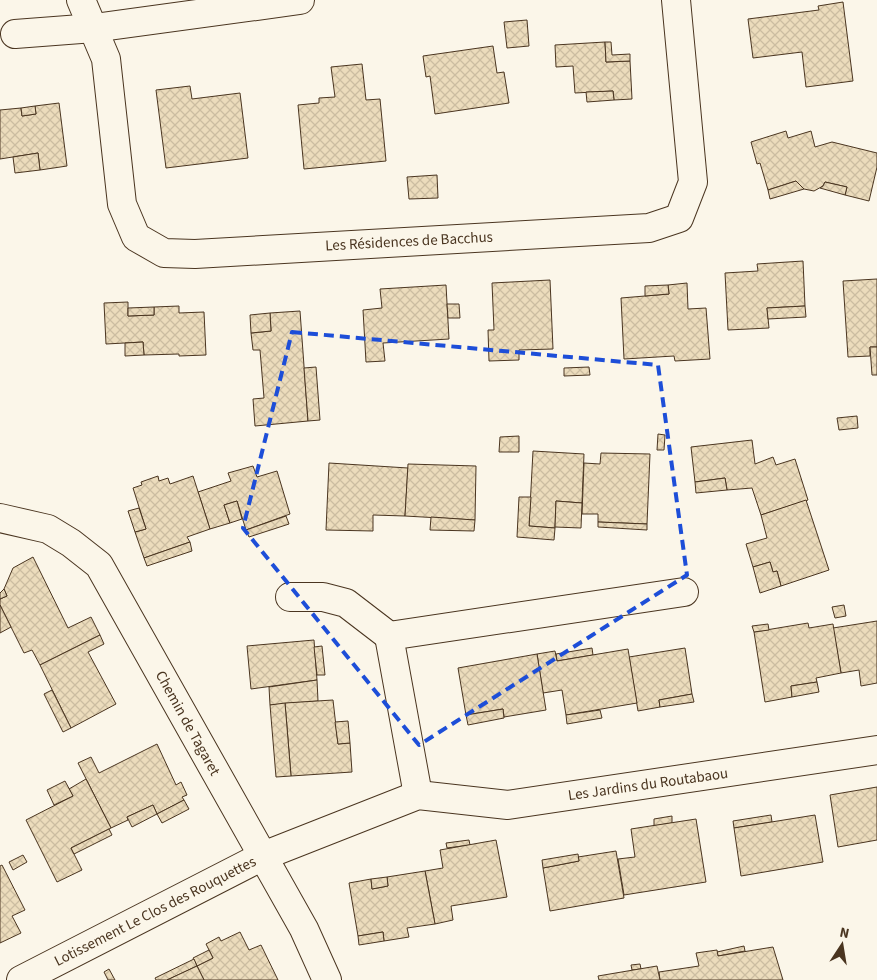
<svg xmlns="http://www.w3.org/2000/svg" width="877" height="980" font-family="'Source Sans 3',sans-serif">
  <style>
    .building { fill: url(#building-cross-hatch); stroke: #4a3520 }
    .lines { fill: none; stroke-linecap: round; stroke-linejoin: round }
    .minor-casing { stroke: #4a3520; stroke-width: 30 }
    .minor { stroke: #fbf6e9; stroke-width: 28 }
    .marked { fill: none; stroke: #1d4ed8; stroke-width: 4; stroke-dasharray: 10 6; stroke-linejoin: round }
    .labels { text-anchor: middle; stroke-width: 4; stroke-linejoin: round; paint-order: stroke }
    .street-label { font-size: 15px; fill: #4a3520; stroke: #fbf6e9 }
  </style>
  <defs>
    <pattern id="building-cross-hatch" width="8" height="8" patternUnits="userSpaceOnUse" patternTransform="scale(1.25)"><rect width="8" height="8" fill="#ecdcbc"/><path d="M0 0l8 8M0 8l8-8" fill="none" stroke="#ccbda1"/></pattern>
  </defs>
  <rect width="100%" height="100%" fill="#fbf6e9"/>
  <g class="building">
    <polygon points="843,2 853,81 806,87 802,52 753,58 748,19 819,10 818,6"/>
    <polygon points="527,20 529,46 507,48 504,22"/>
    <polygon points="605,42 606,62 630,61 632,99 614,100 613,91 575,93 573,66 556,67 555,45"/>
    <polygon points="605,42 611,42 612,55 630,54 630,61 606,62"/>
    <polygon points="493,46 497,73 504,72 509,103 435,114 430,76 426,77 423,56"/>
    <polygon points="362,64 366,100 380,99 386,161 304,169 298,105 319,103 319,98 335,97 331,67"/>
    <polygon points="190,86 192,99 240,93 248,158 166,168 156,90"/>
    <polygon points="613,91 614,100 587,102 586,92"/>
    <polygon points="59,103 67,166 40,170 38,153 0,159 0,110 21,108 22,116 36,114 35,106"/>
    <polygon points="35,106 36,114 22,116 21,108"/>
    <polygon points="786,131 788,138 811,131 815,147 832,142 877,153 877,167 869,201 845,195 847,187 825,182 823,186 814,191 804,189 796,181 768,190 760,163 757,164 751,142"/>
    <polygon points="38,153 40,170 15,173 13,157"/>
    <polygon points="437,175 438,198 409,199 407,177"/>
    <polygon points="796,181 804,189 770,199 768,190"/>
    <polygon points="825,182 847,187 845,195 820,188 823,186"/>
    <polygon points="803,261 805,306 767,308 769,328 728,330 725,273 758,271 757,264"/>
    <polygon points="877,279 877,347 870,347 870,356 848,357 843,281"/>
    <polygon points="550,280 553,349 519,350 519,360 489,361 488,330 494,330 492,283"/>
    <polygon points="687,283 688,309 706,308 710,359 675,361 674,356 624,359 621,298 669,294 668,285"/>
    <polygon points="446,285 449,339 383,343 385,361 366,362 363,310 382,308 380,289"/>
    <polygon points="668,285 669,294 645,296 645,286"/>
    <polygon points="128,302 128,316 154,315 154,307 179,306 179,313 204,312 206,355 179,356 179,354 144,355 143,342 106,344 104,303"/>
    <polygon points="447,304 459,304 460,318 448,318"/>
    <polygon points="805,306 806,317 768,319 767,308"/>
    <polygon points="154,307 154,315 128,316 128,308"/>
    <polygon points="300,311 308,421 255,426 253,399 264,398 260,350 253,350 251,333 271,331 270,313"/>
    <polygon points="270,313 271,331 251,333 250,315"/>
    <polygon points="143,342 144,355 125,356 125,343"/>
    <polygon points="870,347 877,347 877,375 872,375"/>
    <polygon points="316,367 320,420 308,421 304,368"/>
    <polygon points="589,367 590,375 564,376 564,368"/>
    <polygon points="857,416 858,428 839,430 837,418"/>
    <polygon points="658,434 665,435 664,450 657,450"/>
    <polygon points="519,436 519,452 499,452 500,437"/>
    <polygon points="752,440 755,464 773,457 776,465 795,459 808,500 761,515 752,488 727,490 725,478 695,482 691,447"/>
    <polygon points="533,451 584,454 582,503 556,501 555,528 529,526"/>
    <polygon points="601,453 650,454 647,524 598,522 598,514 582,514 584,463 600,464"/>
    <polygon points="329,463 408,468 405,516 373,515 373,531 326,530"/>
    <polygon points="408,464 476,466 475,520 405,516"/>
    <polygon points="253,466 257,477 277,471 290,514 246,530 237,501 224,505 230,523 210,529 198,492 231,481 228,473"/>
    <polygon points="158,476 159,481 168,478 170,484 193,476 210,529 187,537 190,542 144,558 135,532 146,529 133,488 142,485 141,482"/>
    <polygon points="725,478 727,490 696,493 695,482"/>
    <polygon points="519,497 531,497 529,526 555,528 554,540 517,537"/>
    <polygon points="806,500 829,570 781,586 777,571 773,572 770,562 753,567 746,544 767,538 761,515"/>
    <polygon points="237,501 242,519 230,523 224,505"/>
    <polygon points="556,501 582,503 581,528 555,527"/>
    <polygon points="139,508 146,529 135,532 128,511"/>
    <polygon points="286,516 289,524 249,537 246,530"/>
    <polygon points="431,517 475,520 474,531 430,530"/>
    <polygon points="598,522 647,524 647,530 598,527"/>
    <polygon points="190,542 192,551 147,566 144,558"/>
    <polygon points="33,557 68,628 91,617 100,635 40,665 32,650 24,653 0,605 0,599 7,596 4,589 13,568"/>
    <polygon points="770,562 773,572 777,571 781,586 760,593 753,567"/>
    <polygon points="4,589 7,596 0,599 0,593"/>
    <polygon points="0,605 11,627 0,633"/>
    <polygon points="844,605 846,616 835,618 832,607"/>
    <polygon points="877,621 877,683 861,686 859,670 841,673 833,628"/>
    <polygon points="808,623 809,628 833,624 841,673 816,678 817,682 791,686 792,697 765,702 754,632"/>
    <polygon points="768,624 769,630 754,632 752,626"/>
    <polygon points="100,635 104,644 88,652 116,704 71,728 40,665"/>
    <polygon points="314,640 317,680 251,689 247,646"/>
    <polygon points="322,646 325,675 317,675 314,647"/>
    <polygon points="592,648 593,655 557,661 556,654"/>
    <polygon points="685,648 692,694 659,700 660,707 638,711 629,657"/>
    <polygon points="628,649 637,703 566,715 562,690 543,693 537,654 555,651 557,661"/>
    <polygon points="537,654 546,710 504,717 503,709 466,715 458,668"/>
    <polygon points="317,680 318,701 270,705 269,687"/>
    <polygon points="817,682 819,692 792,697 791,686"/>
    <polygon points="52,690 71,728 63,732 44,694"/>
    <polygon points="692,694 694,702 660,707 659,700"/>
    <polygon points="333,700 338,744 350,743 352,772 291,776 285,703"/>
    <polygon points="285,703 291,776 276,777 270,705"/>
    <polygon points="503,709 504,718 468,725 466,715"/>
    <polygon points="600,710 602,718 567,724 566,715"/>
    <polygon points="348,721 350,743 338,744 335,722"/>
    <polygon points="157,744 176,785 181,782 187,795 182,797 184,800 157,814 153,805 127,817 128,820 111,828 78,763 91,757 99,773"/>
    <polygon points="86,779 111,828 71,848 82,870 57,882 26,820 73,796 69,789"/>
    <polygon points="65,781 73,796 54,805 47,790"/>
    <polygon points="877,787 877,840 838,847 830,795"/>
    <polygon points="184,800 189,809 162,823 157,814"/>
    <polygon points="153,805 157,814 132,827 127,817"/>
    <polygon points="771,815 772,822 734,828 733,821"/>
    <polygon points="815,815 823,862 741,876 734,828"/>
    <polygon points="672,816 672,823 654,826 654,819"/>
    <polygon points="696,819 706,882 624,895 618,859 635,857 631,829"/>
    <polygon points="109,829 112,835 74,854 71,848"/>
    <polygon points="469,840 470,845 447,848 446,843"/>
    <polygon points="496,840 507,897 451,906 453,920 435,924 425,871 443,868 440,850"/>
    <polygon points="616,851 624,898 550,911 543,868 579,861 578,857"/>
    <polygon points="578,854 579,861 543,868 542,860"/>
    <polygon points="23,855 27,862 13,870 9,862"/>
    <polygon points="2,865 25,910 12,916 21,933 0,943 0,866"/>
    <polygon points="425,871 435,924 407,928 409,937 384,941 383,932 358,936 349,883 371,879 372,889 388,886 387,877"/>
    <polygon points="387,877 388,886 372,889 371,879"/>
    <polygon points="240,932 249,950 261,945 278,980 204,980 197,966 213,958 206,944 219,937 221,941"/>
    <polygon points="383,932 384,941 359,945 358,936"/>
    <polygon points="744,946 745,951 718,956 717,952"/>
    <polygon points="773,947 783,980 660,980 659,972 699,966 696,953 717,950 718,956"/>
    <polygon points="209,950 213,958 197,966 193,958"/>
    <polygon points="194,959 197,966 167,980 156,980 155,978"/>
    <polygon points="640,964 641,969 632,970 631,965"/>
    <polygon points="197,966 204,980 167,980"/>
    <polygon points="657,966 660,980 599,980 598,976"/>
    <polygon points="109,969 115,980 108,980 104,972"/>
  </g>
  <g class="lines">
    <defs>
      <g id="minor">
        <polyline points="81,0 106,59 122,204 136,237 164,253 195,254 649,228 679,218 693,182 676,0"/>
        <polyline points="15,34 94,28 300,0"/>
        <polyline points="0,518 48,529 71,543 99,565 304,929 327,980"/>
        <polyline points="290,597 323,597 346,603 389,636"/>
        <polyline points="418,795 389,636 684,592"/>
        <polyline points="21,980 263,856 418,795 508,805 877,750"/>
      </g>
    </defs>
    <use href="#minor" class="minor-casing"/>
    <use href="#minor" class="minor"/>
  </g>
  <path class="marked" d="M292 332 658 365 687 575 419 745 243 528Z"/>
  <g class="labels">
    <g class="street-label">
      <text transform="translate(409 241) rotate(-3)" y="5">Les Résidences de Bacchus</text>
      <text transform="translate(188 723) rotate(61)" y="5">Chemin de Tagaret</text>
      <text transform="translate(648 784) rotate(-8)" y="5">Les Jardins du Routabaou</text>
      <text transform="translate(155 911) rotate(-27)" y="5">Lotissement Le Clos des Rouquettes</text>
    </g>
  </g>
  <g transform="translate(842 945) rotate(12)" stroke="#fbf6e9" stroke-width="4" paint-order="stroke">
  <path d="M0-4L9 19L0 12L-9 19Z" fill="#4a3520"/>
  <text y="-8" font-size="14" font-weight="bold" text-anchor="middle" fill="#4a3520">N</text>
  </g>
</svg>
